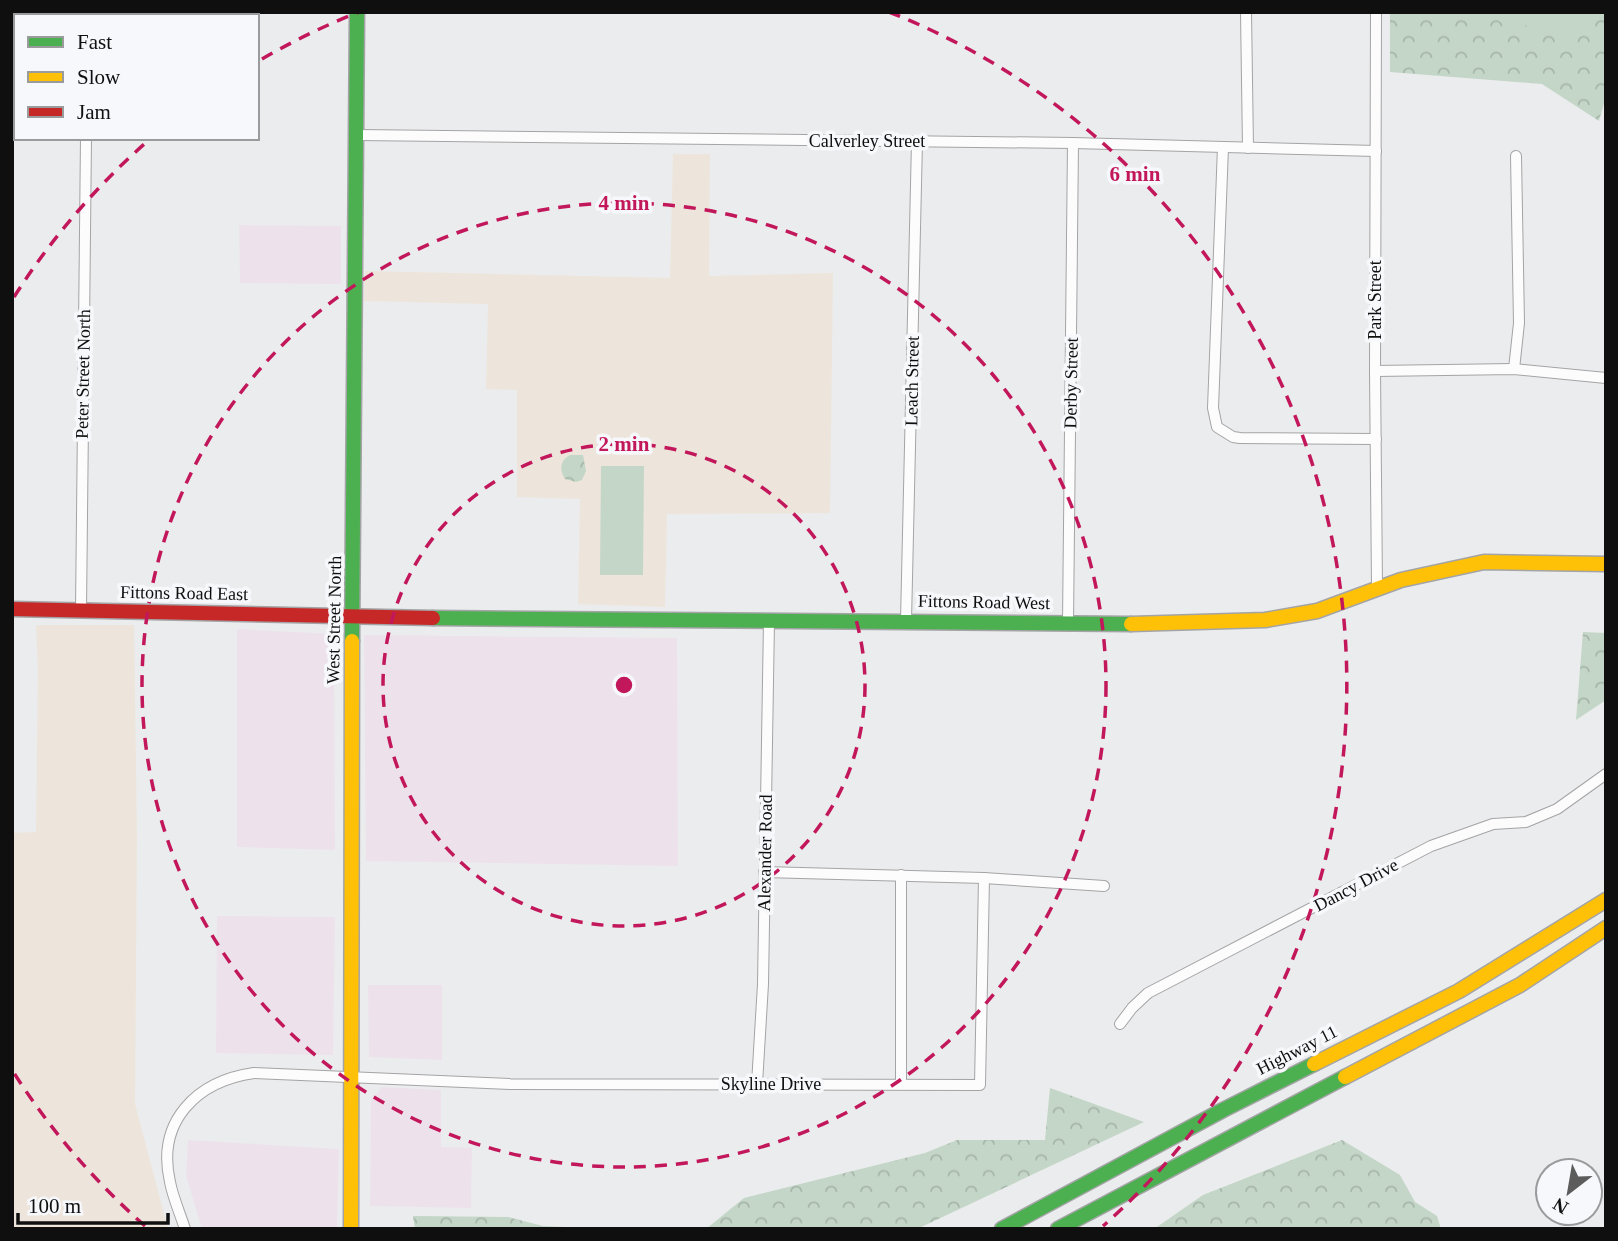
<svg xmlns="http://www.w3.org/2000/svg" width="1618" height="1241" font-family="'Times New Roman',serif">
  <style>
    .commercial { fill: #ede2ec }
    .education { fill: #ede5db }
    .forest { fill: url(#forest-crowns) }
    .pitch { fill: #c3d6c7 }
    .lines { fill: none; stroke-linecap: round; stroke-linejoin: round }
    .street-casing { stroke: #a4a4a6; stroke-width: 12 }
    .fast-casing { stroke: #a4a4a6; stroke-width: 17 }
    .slow-casing { stroke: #a4a4a6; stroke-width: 17 }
    .jam-casing { stroke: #a4a4a6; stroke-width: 17 }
    .street { stroke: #fcfcfc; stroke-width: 10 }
    .fast { stroke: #4caf50; stroke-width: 14 }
    .slow { stroke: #ffc107; stroke-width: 14 }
    .jam { stroke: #c62828; stroke-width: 14 }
    .ring { fill: none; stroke: #c2185b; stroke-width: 3.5; stroke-dasharray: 12 9 }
    .labels { text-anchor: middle; stroke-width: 7; stroke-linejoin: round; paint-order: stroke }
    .street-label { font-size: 18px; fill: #0f0f10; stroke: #f7f8fb }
    .centre { fill: #c2185b; stroke: #f7f8fb; stroke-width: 3.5 }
    .ring-label { font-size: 21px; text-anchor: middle; font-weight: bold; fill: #c2185b; stroke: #f7f8fb; stroke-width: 7; stroke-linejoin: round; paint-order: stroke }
  </style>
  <defs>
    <pattern id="forest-crowns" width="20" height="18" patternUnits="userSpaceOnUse" patternTransform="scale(1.75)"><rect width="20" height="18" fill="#c3d6c7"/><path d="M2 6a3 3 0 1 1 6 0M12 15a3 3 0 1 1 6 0" fill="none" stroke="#a6b6aa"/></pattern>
  </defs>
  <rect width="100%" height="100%" fill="#ebeced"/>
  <g class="commercial">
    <polygon points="239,225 341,226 341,284 240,283"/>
    <polygon points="237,629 334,634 335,850 237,847"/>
    <polygon points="364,635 677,638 678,866 366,861"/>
    <polygon points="217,916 335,917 333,1055 216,1053"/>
    <polygon points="368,985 442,985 442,1060 369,1057"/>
    <polygon points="382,1087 441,1090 441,1147 472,1148 471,1208 370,1206 371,1101"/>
    <polygon points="188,1140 339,1149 337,1229 202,1229 186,1176"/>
  </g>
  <g class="education">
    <polygon points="673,154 710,154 709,276 833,273 830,513 667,514 665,607 578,604 580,499 517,497 517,390 486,389 488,304 364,301 365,271 670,278"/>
    <polygon points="36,625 134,625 137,835 135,1104 168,1229 12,1229 12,833 36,832 38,670"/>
  </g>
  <g class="forest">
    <polygon points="1390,12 1606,12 1606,96 1599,121 1542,84 1390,72"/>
    <path d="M570 455H583L586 471 582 480 576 482 565 479C559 470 560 460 570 455Z"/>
    <polygon points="1583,632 1606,633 1606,700 1576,720"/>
    <polygon points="1050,1088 1144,1122 917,1229 706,1229 744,1198 925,1153 957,1140 1045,1140"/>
    <polygon points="1342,1140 1400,1175 1415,1202 1437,1216 1441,1229 1154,1229 1203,1195"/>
    <polygon points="413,1216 508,1217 543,1226 607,1229 415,1229"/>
  </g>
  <g class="pitch">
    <polygon points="1492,12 1596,12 1593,35 1500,22"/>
    <polygon points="601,466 644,466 643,575 600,575"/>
  </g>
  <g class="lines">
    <defs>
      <g id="street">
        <polyline points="85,12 85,16"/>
        <polyline points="1246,12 1248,148"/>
        <polyline points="1376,12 1375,371 1377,587"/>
        <polyline points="358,135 1073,143 1376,151"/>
        <polyline points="1223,147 1213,408 1217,427 1233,437 1240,438 1376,439"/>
        <polyline points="1514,369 1519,323 1516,156"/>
        <polyline points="1375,371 1514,369 1606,378"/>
        <polyline points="81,610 86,138"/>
        <polyline points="906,621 917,141"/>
        <polyline points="1068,623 1073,143"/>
        <polyline points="764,872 984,878 1104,886"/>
        <polyline points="901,875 901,1084"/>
        <polyline points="1120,1024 1132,1008 1148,993 1431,846 1493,824 1526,822 1557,809 1606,774"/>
        <polyline points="757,1084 763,984 769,621"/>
        <path d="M185 1229C180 1213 173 1198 170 1182 156 1121 197 1081 254 1073L510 1084 980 1085 984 878"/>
      </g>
      <g id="fast">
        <polyline points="433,618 1131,624"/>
        <polyline points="352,641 357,12"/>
        <polyline points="1002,1229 1223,1110 1314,1064"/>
        <polyline points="1058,1229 1345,1077"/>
      </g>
      <g id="slow">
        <polyline points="1131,624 1265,620 1317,611 1401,580 1484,562 1606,564"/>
        <polyline points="1314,1064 1459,991 1606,900"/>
        <polyline points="1345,1077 1520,985 1606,928"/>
        <polyline points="351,1229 352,641"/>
      </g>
      <polyline id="jam" points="12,609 433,618"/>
    </defs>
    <use href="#street" class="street-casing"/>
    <use href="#fast" class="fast-casing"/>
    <use href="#slow" class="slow-casing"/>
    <use href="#jam" class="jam-casing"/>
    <use href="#street" class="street"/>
    <use href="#fast" class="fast"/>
    <use href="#slow" class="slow"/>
    <use href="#jam" class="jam"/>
  </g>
  <g class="ring">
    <circle cx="624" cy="685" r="241"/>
    <circle cx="624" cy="685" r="482"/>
    <path d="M145 1226A723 723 0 0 1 14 1073M14 297A723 723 0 0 1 150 139M262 59A723 723 0 0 1 359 12M889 12A723 723 0 0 1 1103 1226"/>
  </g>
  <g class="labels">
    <g class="street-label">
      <text x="867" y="147">Calverley Street</text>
      <text transform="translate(1375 300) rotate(-90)" y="6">Park Street</text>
      <text transform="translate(83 374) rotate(-89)" y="6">Peter Street North</text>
      <text transform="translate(912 381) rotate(-89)" y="6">Leach Street</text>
      <text transform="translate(1071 383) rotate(-89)" y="6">Derby Street</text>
      <text transform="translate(184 593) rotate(1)" y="6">Fittons Road East</text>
      <text transform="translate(984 602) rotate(1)" y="6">Fittons Road West</text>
      <text transform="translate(334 620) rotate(-89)" y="6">West Street North</text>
      <text transform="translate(765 853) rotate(-89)" y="6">Alexander Road</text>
      <text transform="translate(1356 885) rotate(-28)" y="6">Dancy Drive</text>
      <text transform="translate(1297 1050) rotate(-27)" y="6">Highway 11</text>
      <text x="771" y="1090">Skyline Drive</text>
    </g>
  </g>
  <circle cx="624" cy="685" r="10" class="centre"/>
  <g class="ring-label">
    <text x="1135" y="181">6 min</text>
    <text x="624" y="210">4 min</text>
    <text x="624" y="451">2 min</text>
  </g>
  <rect width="1618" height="1241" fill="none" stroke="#0f0f10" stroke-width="28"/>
  <rect x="14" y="14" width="245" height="126" fill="#f7f8fb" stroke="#9a9b9d" stroke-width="2"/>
  <rect x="28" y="37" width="35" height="10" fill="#4caf50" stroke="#9a9b9d" stroke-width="2"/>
  <text x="77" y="49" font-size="21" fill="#0f0f10">Fast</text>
  <rect x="28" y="72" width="35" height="10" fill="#ffc107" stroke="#9a9b9d" stroke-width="2"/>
  <text x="77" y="84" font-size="21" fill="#0f0f10">Slow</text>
  <rect x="28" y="107" width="35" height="10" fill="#c62828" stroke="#9a9b9d" stroke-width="2"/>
  <text x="77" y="119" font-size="21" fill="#0f0f10">Jam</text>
  <g transform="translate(1569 1192) rotate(211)"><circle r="33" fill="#f7f8fb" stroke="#9a9b9d" stroke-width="2"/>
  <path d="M0-5L12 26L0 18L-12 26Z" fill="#5c5c5d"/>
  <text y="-10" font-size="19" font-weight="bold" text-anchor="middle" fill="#0f0f10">N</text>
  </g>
  <path d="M18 1213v10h150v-10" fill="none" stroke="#0f0f10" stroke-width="3.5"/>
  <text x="28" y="1213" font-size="21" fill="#0f0f10" stroke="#f7f8fb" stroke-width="5" paint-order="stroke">100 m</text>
</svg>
